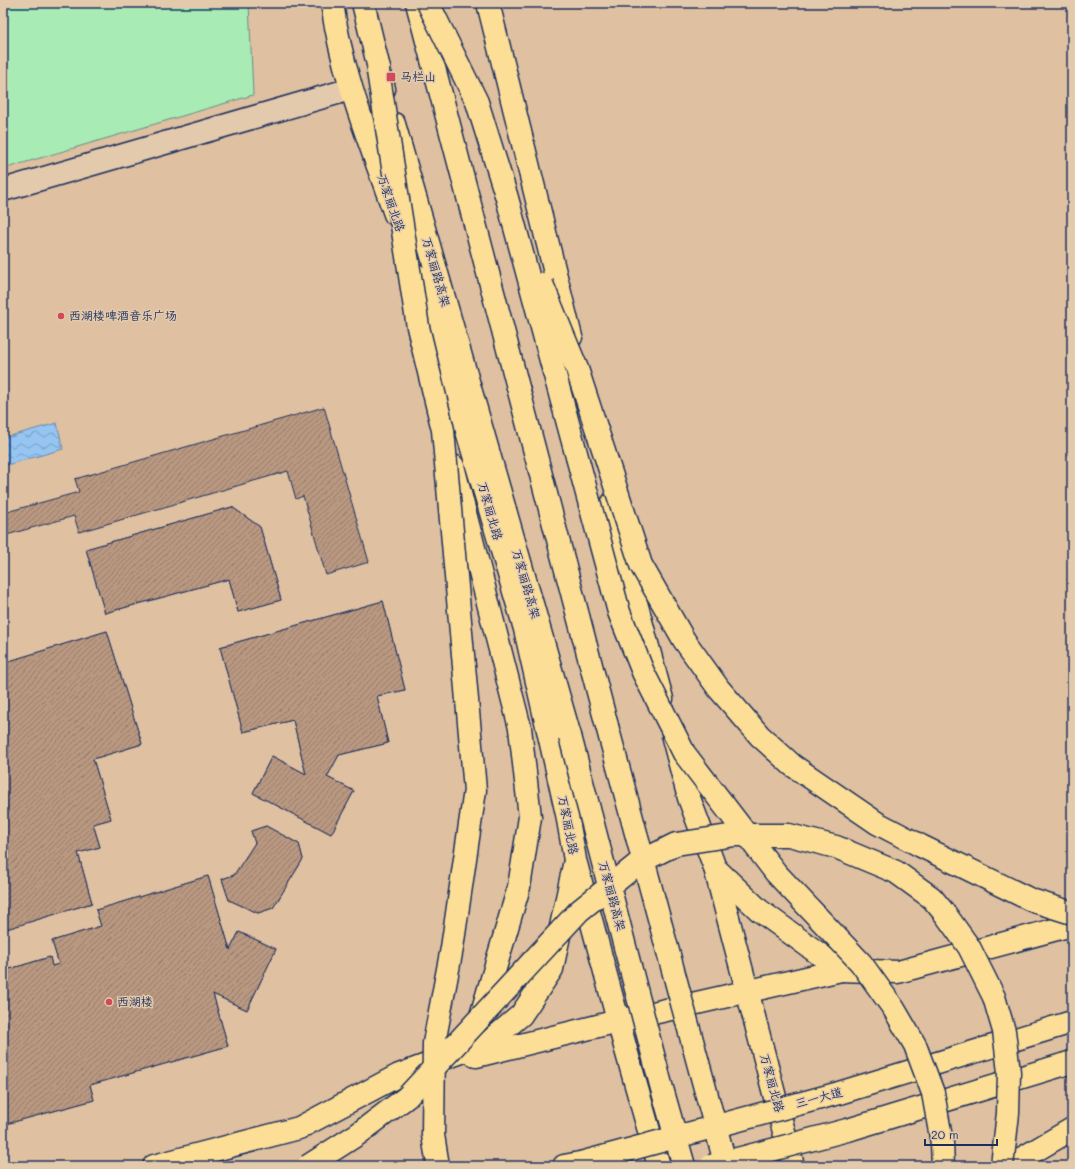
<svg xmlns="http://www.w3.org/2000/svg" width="1075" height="1169" font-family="Mali,'LXGW WenKai TC',sans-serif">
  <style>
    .green { fill: #a8ebb5; stroke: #628d8a }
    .water { fill: url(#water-waves); stroke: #6489b6 }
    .building { fill: url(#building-hatch); stroke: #1b2f5e }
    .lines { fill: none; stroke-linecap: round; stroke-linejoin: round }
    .minor-casing { stroke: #1b2f5e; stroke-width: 25 }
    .major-casing { stroke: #1b2f5e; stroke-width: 25 }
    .highway-casing { stroke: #1b2f5e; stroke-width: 25 }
    .minor { stroke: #e4caac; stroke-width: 22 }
    .major { stroke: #fdde96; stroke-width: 22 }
    .highway { stroke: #fdde96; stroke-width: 22 }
    .highway-bridge-casing { stroke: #1b2f5e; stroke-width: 25; stroke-linecap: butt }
    .highway-bridge { stroke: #fdde96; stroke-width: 22 }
    .poi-dot { fill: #d1495b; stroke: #e4caac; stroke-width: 1.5 }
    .labels { text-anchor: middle; stroke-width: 3; stroke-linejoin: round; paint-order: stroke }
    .poi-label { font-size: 12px; fill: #1b2f5e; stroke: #e4caac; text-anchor: start }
    .street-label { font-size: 12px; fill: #1b2f5e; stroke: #e4caac }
  </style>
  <defs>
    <pattern id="water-waves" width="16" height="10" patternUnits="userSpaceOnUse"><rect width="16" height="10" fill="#95c5f0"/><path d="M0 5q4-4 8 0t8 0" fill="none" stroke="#79a0c6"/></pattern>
    <pattern id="building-hatch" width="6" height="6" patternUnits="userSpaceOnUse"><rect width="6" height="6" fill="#b99880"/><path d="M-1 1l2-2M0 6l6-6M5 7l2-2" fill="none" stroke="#967c6c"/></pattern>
  </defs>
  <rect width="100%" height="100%" fill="#dfc0a0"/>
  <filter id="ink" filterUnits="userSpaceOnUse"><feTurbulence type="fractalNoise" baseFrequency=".025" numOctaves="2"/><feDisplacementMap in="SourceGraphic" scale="8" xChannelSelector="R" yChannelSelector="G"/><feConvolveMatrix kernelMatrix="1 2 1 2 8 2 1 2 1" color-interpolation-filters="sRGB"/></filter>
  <g filter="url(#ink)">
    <polygon class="green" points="3,3 249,3 253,95 3,169"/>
    <polygon class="water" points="57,423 63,449 3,466 3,438"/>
    <g class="building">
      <polygon points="324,407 369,562 326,575 303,496 296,499 288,471 79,532 74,516 3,536 3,513 79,492 75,479"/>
      <polygon points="232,507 260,527 281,600 238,612 229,579 105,613 86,549"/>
      <polygon points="232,507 260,527 281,600 238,612 229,579 105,613 86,549"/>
      <polygon points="383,601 405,690 377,696 388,743 339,755 327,777 354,791 331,834 253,793 272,756 306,774 293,720 243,732 220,647"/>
      <polygon points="383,601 405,690 377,696 388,743 339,755 327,777 354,791 331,834 253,793 272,756 306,774 293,720 243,732 220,647"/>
      <polygon points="107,631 142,744 93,759 111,819 93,824 100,847 78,853 92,903 3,930 3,663"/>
      <polygon points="107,631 142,744 93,759 111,819 93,824 100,847 78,853 92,903 3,930 3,663"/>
      <polygon points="266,826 299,844 303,859 273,908 258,913 229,900 222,879 234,875 255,843 251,831"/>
      <polygon points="266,826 299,844 303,859 273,908 258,913 229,900 222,879 234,875 255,843 251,831"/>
      <polygon points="208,876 230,950 239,932 276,949 247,1010 213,994 228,1046 90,1085 94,1100 6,1124 3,1112 3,971 50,957 52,966 59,964 52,941 101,926 96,910"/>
      <polygon points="208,876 230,950 239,932 276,949 247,1010 213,994 228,1046 90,1085 94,1100 6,1124 3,1112 3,971 50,957 52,966 59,964 52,941 101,926 96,910"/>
    </g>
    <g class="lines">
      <defs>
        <polyline id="minor" points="3,190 351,89"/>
        <g id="major">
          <path d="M332 3C342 76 371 145 395 214"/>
          <polyline points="488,3 571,337"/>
          <polyline points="416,275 452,380 525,629 567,814 575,860 626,1050 659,1166"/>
          <polyline points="612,504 631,584 662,699"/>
          <polyline points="673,738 689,798 715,868 793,1166"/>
          <polyline points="715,868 759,910 841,970 898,972 1072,925"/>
          <polyline points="476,1056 618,1021 841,970"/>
          <polyline points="154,1166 299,1128 399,1075 489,1042 521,1015 552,969 574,865"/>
        </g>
        <g id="highway">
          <polyline points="363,3 384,89"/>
          <polyline points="417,3 607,726"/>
          <polyline points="394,124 570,736"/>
          <polyline points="453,466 520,728 530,817 519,887 480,1019"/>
          <polyline points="839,1093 1072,1022"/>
          <polyline points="851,1129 1072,1062"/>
          <polyline points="564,1166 580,1163"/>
          <polyline points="1009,1166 1072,1129"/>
        </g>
      </defs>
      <use href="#minor" class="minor-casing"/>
      <use href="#major" class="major-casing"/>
      <use href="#highway" class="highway-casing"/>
      <use href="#minor" class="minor"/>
      <use href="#major" class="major"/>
      <use href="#highway" class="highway"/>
      <defs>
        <g id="highway-bridge">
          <polyline points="428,3 477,102 507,198 619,612 643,672 684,753 776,873 861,963 894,1009 915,1045 933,1093 942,1143 943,1166"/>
          <polyline points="378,71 418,327 443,430 475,790 452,948 434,1043 433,1135 438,1166"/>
          <polyline points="542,284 577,369 641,565 684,640 719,689 760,736 792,765 877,823 921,846 1031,900 1072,913"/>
          <polyline points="607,726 726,1166"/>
          <polyline points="570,736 661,1085 684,1166"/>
          <polyline points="580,1163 839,1093"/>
          <polyline points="308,1166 358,1134 407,1097 579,911 640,862 676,844 735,835 789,835 836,847 896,872 932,898 946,915 969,947 994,997 1004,1031 1009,1072 1008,1113 1002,1166"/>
          <polyline points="711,1166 851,1129"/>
        </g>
      </defs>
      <use href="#highway-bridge" class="highway-bridge-casing"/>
      <use href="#highway-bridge" class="highway-bridge"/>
    </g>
  </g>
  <g class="poi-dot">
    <rect x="386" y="72" width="10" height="10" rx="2"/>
    <circle cx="61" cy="316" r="4"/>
    <circle cx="109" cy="1002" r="4"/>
  </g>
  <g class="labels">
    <g class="poi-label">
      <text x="400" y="81">马栏山</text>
      <text x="69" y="320">西湖楼啤酒音乐广场</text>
      <text x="117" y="1006">西湖楼</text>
    </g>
    <g class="street-label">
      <text transform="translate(391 203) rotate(71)" y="4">万家丽北路</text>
      <text transform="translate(436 272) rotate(74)" y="4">万家丽路高架</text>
      <text transform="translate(490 511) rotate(74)" y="4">万家丽北路</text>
      <text transform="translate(526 584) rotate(74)" y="4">万家丽路高架</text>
      <text transform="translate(568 825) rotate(79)" y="4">万家丽北路</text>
      <text transform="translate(612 896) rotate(75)" y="4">万家丽路高架</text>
      <text transform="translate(772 1083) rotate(75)" y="4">万家丽北路</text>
      <text transform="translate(819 1098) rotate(-15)" y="4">三一大道</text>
    </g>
  </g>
  <rect width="1075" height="1169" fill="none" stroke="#e4caac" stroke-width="16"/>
  <rect x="8" y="8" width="1059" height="1153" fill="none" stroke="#1b2f5e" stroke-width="1.5" filter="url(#ink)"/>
  <path d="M925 1139v6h72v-6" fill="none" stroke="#1b2f5e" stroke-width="2"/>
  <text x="931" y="1139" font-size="12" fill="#1b2f5e" stroke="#e4caac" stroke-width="3" paint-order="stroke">20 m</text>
</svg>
